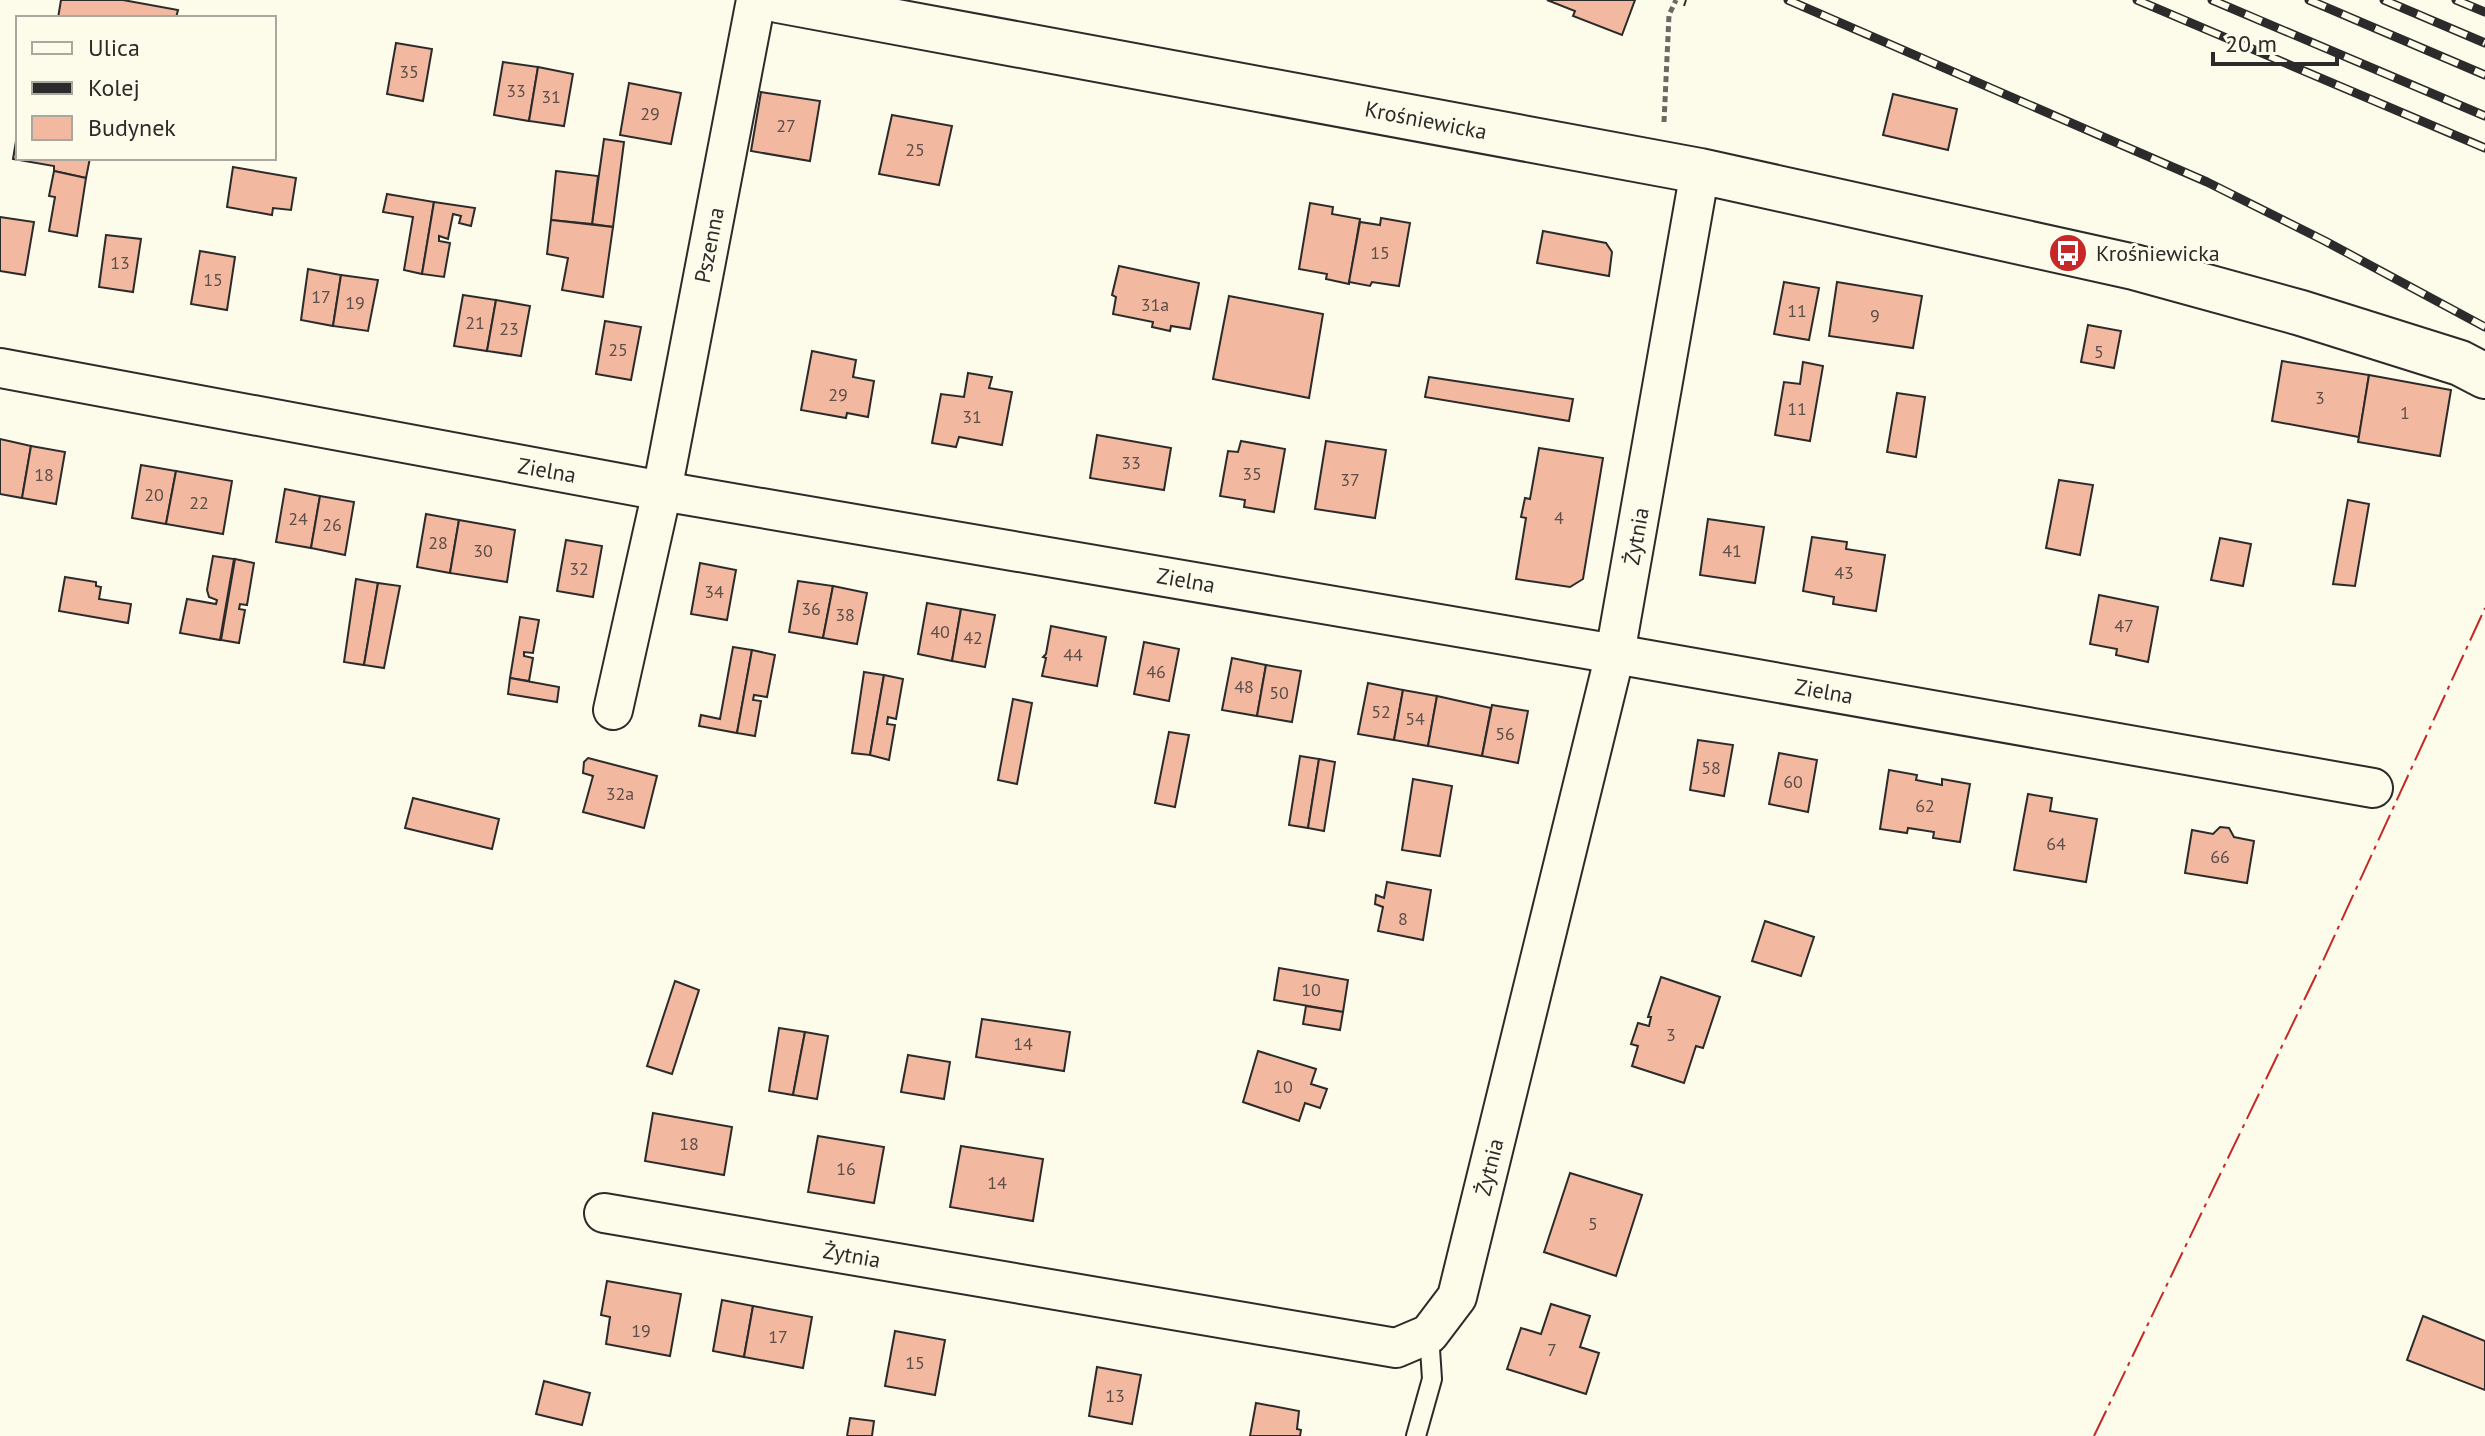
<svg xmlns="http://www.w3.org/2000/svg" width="2485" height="1436" font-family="'PT Sans',sans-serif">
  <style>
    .building { fill: #f2b8a0; stroke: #2b2b2b; stroke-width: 2 }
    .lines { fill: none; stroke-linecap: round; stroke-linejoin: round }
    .lane-casing { stroke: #2b2b2b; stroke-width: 22 }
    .street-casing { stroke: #2b2b2b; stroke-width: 42 }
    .secondary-casing { stroke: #2b2b2b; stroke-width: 48 }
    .path { stroke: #6a6964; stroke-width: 5; stroke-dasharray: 6 4; stroke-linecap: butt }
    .lane { stroke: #fdfbea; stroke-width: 18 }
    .street { stroke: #fdfbea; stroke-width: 38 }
    .secondary { stroke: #fdfbea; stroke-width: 44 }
    .rail-casing { stroke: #2b2b2b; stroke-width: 9 }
    .rail { stroke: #fdfbea; stroke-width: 6; stroke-dasharray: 18; stroke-linecap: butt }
    .fence { stroke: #2b2b2b; stroke-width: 2; stroke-dasharray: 10 4; stroke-linecap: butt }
    .power { stroke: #c62828; stroke-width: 2; stroke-dasharray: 28 6 4 6; stroke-linecap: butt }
    .labels { text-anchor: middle; stroke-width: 6; stroke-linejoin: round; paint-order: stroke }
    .number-label { font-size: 18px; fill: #5d4e48 }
    .street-label { font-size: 22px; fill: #2b2b2b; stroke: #fdfbea }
    .poi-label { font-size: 22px; fill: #2b2b2b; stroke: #fdfbea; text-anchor: start }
  </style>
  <rect width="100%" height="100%" fill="#fdfbea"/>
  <g class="building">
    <polygon points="61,0 123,0 178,10 176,18 58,18"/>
    <polygon points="1547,0 1635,0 1622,35 1573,16 1575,11"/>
    <polygon points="396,43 432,49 423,101 387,94"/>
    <polygon points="503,62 538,67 529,121 494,115"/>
    <polygon points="538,67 573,74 564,126 529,121"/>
    <polygon points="629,83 681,93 671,144 620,135"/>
    <polygon points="761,92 820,101 810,161 751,151"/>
    <polygon points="1893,94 1957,109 1948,150 1883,135"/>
    <polygon points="892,115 952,126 939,185 879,174"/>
    <polygon points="18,129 18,158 90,158 86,178 54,171 54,166 13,159"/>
    <polygon points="604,139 624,142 613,227 592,224"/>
    <polygon points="233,167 296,178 291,210 273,208 272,215 227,207"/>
    <polygon points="54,171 86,178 77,236 49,231 55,197 49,196"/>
    <polygon points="556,171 598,176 592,224 551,220"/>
    <polygon points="387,194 434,202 422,274 404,270 413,217 383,212"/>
    <polygon points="434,202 475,208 471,226 459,223 461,216 453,214 448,239 439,236 439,241 450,243 444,277 422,274"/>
    <polygon points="1310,203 1333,207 1332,214 1360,219 1349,284 1326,279 1327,274 1299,269"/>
    <polygon points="0,217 34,222 25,275 0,271"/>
    <polygon points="1381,218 1410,223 1399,286 1372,282 1370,286 1349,282 1360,222 1380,225"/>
    <polygon points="551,220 613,227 603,297 562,290 568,258 547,254"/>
    <polygon points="1543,231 1606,243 1612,252 1609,276 1537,263"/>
    <polygon points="106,235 141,239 133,292 99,287"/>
    <polygon points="200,251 235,257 227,310 191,304"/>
    <polygon points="1119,266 1199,283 1190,329 1171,326 1170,331 1152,327 1153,322 1113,314 1116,297 1112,295"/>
    <polygon points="308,269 341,275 333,326 301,320"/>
    <polygon points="341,275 378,280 368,331 333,326"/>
    <polygon points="1784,282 1819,288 1809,340 1774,334"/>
    <polygon points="1837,282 1922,296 1913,348 1829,336"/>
    <polygon points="463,295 496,300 487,351 454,346"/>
    <polygon points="1229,296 1323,314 1309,398 1213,379"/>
    <polygon points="496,300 530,306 521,356 487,351"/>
    <polygon points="605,321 641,327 631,380 596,374"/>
    <polygon points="2088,325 2121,331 2114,368 2081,362"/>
    <polygon points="812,351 856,360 853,377 874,381 868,417 847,413 846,418 801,410"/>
    <polygon points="2282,361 2369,375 2359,437 2272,421"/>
    <polygon points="1803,362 1823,366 1810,441 1775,435 1784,382 1800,384"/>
    <polygon points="968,373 992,377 989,388 1012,392 1002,445 959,437 956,447 932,443 941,394 964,397"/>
    <polygon points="2369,375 2451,390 2440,456 2358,442"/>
    <polygon points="1429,377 1573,399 1569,421 1425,397"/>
    <polygon points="1897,393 1925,397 1916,457 1887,452"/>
    <polygon points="1097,435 1171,448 1164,490 1090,478"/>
    <polygon points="0,439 31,446 22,498 0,494"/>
    <polygon points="1241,441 1285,449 1274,512 1244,507 1245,500 1220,496 1228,451 1238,452"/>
    <polygon points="1326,441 1386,450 1375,518 1315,509"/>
    <polygon points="31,446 65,452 56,504 22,498"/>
    <polygon points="1539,448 1603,458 1583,579 1570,587 1516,579 1526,518 1521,517 1525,498 1530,499"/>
    <polygon points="141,465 176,471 166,524 132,518"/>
    <polygon points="176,471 232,481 223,534 166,524"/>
    <polygon points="2059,480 2093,485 2080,555 2046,548"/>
    <polygon points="285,489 320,496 311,548 276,542"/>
    <polygon points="320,496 354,502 345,555 311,548"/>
    <polygon points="2348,500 2369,504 2355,586 2333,584"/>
    <polygon points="426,514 459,520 450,573 417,567"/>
    <polygon points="1708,519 1764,527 1755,583 1700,575"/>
    <polygon points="459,520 515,530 507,582 450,573"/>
    <polygon points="1812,537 1847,542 1846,549 1885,555 1876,611 1833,604 1834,597 1803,591"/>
    <polygon points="2220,538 2251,544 2243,586 2211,580"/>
    <polygon points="566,540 602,546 593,597 557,591"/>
    <polygon points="213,556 234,559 220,640 180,633 187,599 216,604 217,600 209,597 207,590"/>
    <polygon points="235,559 254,563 247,605 240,604 239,609 245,610 239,643 221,640"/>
    <polygon points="700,563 736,570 727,620 691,614"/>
    <polygon points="65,577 96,582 96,586 101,587 99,599 131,604 128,623 59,611"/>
    <polygon points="356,579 378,583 364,665 344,662"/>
    <polygon points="798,581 833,586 823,638 789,632"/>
    <polygon points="378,583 400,586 384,668 364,665"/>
    <polygon points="833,586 867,593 857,644 823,638"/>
    <polygon points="2099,595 2158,607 2148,662 2116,655 2117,649 2090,644"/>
    <polygon points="927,603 961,609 952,661 918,654"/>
    <polygon points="961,609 995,615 985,667 952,661"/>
    <polygon points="520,617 539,620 533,653 524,652 524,656 533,658 529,681 510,678"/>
    <polygon points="1051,626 1106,637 1097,686 1042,676 1046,658 1043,657 1046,654"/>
    <polygon points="1144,642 1179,649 1169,701 1134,694"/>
    <polygon points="733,647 752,650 737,733 699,726 701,715 720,719"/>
    <polygon points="752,650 775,655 767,697 754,695 753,700 761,701 755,736 737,733"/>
    <polygon points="1232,658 1266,665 1257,716 1222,710"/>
    <polygon points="1266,665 1301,671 1292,722 1257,716"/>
    <polygon points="864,672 884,675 870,755 852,753"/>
    <polygon points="884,675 903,679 896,719 888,717 887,724 895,725 889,760 870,755"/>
    <polygon points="510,678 559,687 557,702 508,694"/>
    <polygon points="1368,683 1403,690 1394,740 1358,734"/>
    <polygon points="1403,690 1437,696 1428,746 1394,740"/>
    <polygon points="1437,696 1491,708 1482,756 1428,746"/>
    <polygon points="1013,699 1032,703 1017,784 998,780"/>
    <polygon points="1492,705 1528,711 1518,763 1482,756"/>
    <polygon points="1169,732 1189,735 1175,807 1155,803"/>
    <polygon points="1698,740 1733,745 1724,796 1690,790"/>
    <polygon points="1779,753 1817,760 1808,812 1769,804"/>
    <polygon points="1300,756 1319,759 1308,828 1289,825"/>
    <polygon points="588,758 657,776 644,828 583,812 593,776 583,773 584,762"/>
    <polygon points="1319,759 1335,762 1324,831 1308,828"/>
    <polygon points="1889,770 1917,775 1916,780 1942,785 1942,779 1970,784 1960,842 1933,838 1934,832 1908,828 1907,833 1880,829"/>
    <polygon points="1413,779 1452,786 1440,856 1402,850"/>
    <polygon points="2028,794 2052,798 2050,811 2097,819 2086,882 2014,870"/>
    <polygon points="413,798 499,819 492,849 405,828"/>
    <polygon points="2220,827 2229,828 2234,837 2254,841 2247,883 2185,873 2192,830 2213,834"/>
    <polygon points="1387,882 1431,890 1423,940 1378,931 1383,907 1375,904 1376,895 1384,898"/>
    <polygon points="1765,921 1814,937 1801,976 1752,961"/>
    <polygon points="1279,968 1348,980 1343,1012 1274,1000"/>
    <polygon points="1661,977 1720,997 1703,1048 1696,1046 1684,1083 1632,1066 1638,1046 1631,1044 1638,1023 1649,1026 1651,1017 1648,1017"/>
    <polygon points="675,981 699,990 672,1074 647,1066"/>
    <polygon points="1306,1006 1343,1012 1340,1030 1303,1024"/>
    <polygon points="982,1019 1070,1032 1064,1071 976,1057"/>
    <polygon points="779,1028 805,1032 793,1095 769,1091"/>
    <polygon points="805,1032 828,1036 817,1099 793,1095"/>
    <polygon points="1258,1051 1316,1069 1311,1084 1327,1089 1320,1108 1305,1103 1299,1121 1243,1102"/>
    <polygon points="908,1055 950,1062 944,1099 901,1092"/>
    <polygon points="653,1113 732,1127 724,1175 645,1161"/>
    <polygon points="818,1136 884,1147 874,1203 808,1192"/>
    <polygon points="961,1146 1043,1159 1033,1221 950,1207"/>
    <polygon points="1570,1173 1642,1195 1616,1276 1544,1252"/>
    <polygon points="607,1281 681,1294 670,1356 606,1344 610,1317 601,1315"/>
    <polygon points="722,1300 753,1306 744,1357 713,1351"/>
    <polygon points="1551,1304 1590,1316 1580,1347 1599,1353 1586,1394 1507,1369 1521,1328 1541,1334"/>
    <polygon points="753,1306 812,1317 803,1368 744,1357"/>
    <polygon points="2423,1316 2485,1341 2485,1390 2407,1360"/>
    <polygon points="895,1331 945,1340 935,1395 885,1386"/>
    <polygon points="1097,1367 1141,1375 1132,1424 1089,1416"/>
    <polygon points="544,1381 590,1393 582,1425 536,1414"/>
    <polygon points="1256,1403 1299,1411 1297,1429 1301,1430 1300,1436 1250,1436"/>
    <polygon points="850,1418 874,1421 872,1436 847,1436"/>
  </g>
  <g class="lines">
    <defs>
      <polyline id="lane" points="1416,1436 1432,1379 1429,1334"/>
      <g id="street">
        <polyline points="0,368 662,491 1615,654 2373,788"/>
        <polyline points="613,710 662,491 756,0"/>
        <polyline points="604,1213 1396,1348 1429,1334 1457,1297 1615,654 1700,171"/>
      </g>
      <polyline id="secondary" points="778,0 1700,171 2134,267 2301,313 2460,363 2485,376"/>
    </defs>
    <use href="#lane" class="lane-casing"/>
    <use href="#street" class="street-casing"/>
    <use href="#secondary" class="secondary-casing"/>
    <polyline class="path" points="1664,122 1669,15 1676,0"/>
    <use href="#lane" class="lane"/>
    <use href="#street" class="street"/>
    <use href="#secondary" class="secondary"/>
    <defs>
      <g id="rail">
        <polyline points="1788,0 2207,182 2325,241 2485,327"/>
        <polyline points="2137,0 2485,148"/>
        <polyline points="2212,0 2485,116"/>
        <polyline points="2309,0 2485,75"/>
        <polyline points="2384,0 2485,43"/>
        <polyline points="2456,0 2485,12"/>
      </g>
    </defs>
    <use href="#rail" class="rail-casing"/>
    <use href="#rail" class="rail"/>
    <polyline class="fence" points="1684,6 1686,0"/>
    <polyline class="power" points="2094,1436 2322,963 2485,608"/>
  </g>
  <defs>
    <symbol id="bus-disc" viewBox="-11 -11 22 22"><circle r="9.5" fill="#c62828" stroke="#fdfbea"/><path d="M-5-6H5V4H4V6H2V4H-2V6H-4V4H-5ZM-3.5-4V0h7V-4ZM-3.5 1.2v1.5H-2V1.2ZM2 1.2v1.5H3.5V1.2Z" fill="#fff"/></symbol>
  </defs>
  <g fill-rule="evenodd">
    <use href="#bus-disc" x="2046" y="231" width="44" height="44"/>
  </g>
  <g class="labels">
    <g class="number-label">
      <text x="409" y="78">35</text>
      <text x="516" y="97">33</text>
      <text x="551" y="103">31</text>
      <text x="650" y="120">29</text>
      <text x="786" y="132">27</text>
      <text x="915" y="156">25</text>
      <text x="1380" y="259">15</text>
      <text x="120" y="269">13</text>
      <text x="213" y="286">15</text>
      <text x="321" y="303">17</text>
      <text x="355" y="309">19</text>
      <text x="1155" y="311">31a</text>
      <text x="1797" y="317">11</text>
      <text x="1875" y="322">9</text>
      <text x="475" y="329">21</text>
      <text x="509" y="335">23</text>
      <text x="618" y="356">25</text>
      <text x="2099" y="358">5</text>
      <text x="838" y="401">29</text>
      <text x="2320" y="404">3</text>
      <text x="1797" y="415">11</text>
      <text x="2405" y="419">1</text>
      <text x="972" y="423">31</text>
      <text x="1131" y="469">33</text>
      <text x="1252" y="480">35</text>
      <text x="44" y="481">18</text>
      <text x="1350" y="486">37</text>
      <text x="154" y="501">20</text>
      <text x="199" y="509">22</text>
      <text x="1559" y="524">4</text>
      <text x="298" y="525">24</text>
      <text x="332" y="531">26</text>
      <text x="438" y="549">28</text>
      <text x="483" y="557">30</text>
      <text x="1732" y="557">41</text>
      <text x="579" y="575">32</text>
      <text x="1844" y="579">43</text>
      <text x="714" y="598">34</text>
      <text x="811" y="615">36</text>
      <text x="845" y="621">38</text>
      <text x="2124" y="632">47</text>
      <text x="940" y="638">40</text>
      <text x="973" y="644">42</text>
      <text x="1073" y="661">44</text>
      <text x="1156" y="678">46</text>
      <text x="1244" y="693">48</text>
      <text x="1279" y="699">50</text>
      <text x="1381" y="718">52</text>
      <text x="1415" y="725">54</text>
      <text x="1505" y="740">56</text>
      <text x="1711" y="774">58</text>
      <text x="1793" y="788">60</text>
      <text x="620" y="800">32a</text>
      <text x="1925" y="812">62</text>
      <text x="2056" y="850">64</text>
      <text x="2220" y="863">66</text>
      <text x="1403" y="925">8</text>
      <text x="1311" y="996">10</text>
      <text x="1671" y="1041">3</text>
      <text x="1023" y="1050">14</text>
      <text x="1283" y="1093">10</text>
      <text x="689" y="1150">18</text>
      <text x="846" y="1175">16</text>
      <text x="997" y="1189">14</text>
      <text x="1593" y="1230">5</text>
      <text x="641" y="1337">19</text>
      <text x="778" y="1343">17</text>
      <text x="1552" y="1356">7</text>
      <text x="915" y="1369">15</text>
      <text x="1115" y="1402">13</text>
    </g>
    <g class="street-label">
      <text transform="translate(1426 120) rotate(11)" y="8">Krośniewicka</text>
      <text transform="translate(709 245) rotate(-79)" y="8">Pszenna</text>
      <text transform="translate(547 470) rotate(10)" y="8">Zielna</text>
      <text transform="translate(1636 536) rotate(-80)" y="8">Żytnia</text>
      <text transform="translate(1186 580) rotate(10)" y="8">Zielna</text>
      <text transform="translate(1824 691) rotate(10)" y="8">Zielna</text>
      <text transform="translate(1489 1167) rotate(-76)" y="8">Żytnia</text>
      <text transform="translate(852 1255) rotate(10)" y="8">Żytnia</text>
    </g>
    <g class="poi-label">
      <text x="2096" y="261">Krośniewicka</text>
    </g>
  </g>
  <rect x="16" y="16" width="260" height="144" fill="#fdfbea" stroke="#a9a89e" stroke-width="2"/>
  <rect x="32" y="42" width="40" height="12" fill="#fdfbea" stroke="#a9a89e" stroke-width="2"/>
  <text x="88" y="56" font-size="24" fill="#2b2b2b">Ulica</text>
  <rect x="32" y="82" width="40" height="12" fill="#2b2b2b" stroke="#a9a89e" stroke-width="2"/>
  <text x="88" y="96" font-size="24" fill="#2b2b2b">Kolej</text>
  <rect x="32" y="116" width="40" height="24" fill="#f2b8a0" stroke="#a9a89e" stroke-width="2"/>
  <text x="88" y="136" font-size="24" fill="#2b2b2b">Budynek</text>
  <path d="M2213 52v12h124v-12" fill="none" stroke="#2b2b2b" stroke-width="4"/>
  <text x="2225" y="52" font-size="24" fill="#2b2b2b" stroke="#fdfbea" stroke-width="6" paint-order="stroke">20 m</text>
</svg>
